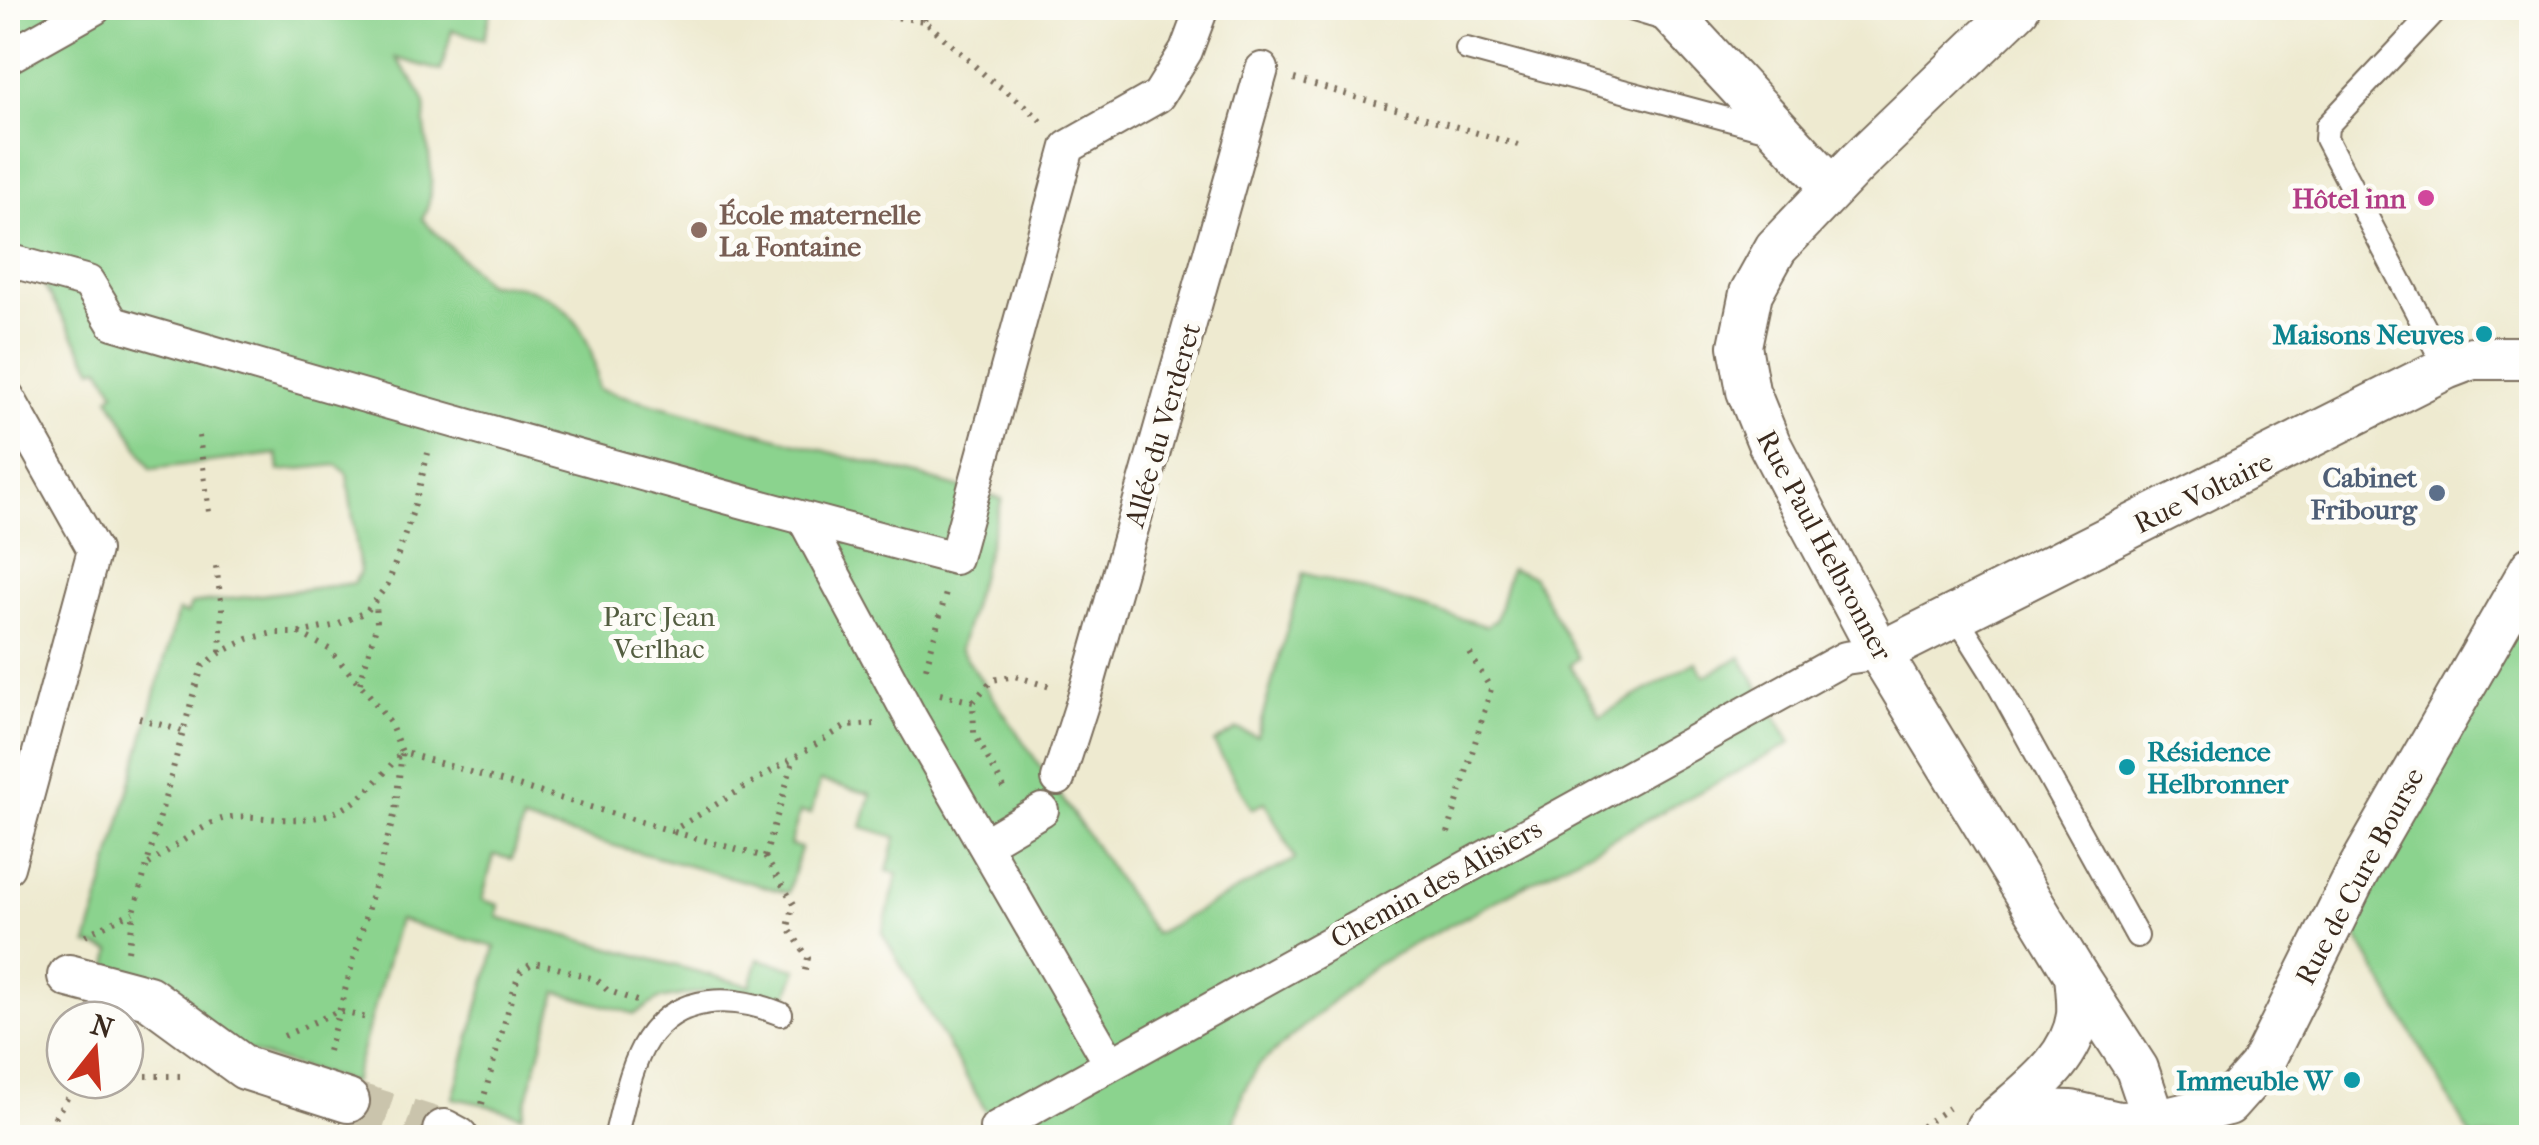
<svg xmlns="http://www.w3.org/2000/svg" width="2539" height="1145" font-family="'IM FELL French Canon',serif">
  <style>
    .green { fill: #8bd38e; stroke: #637e56; stroke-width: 2.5 }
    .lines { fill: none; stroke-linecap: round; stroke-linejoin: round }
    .minor-tunnel { stroke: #cac4ac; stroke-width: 42; stroke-dasharray: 42 21; stroke-linecap: butt }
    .service-casing { stroke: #7a6d5c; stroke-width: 26 }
    .pedestrian-casing { stroke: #7a6d5c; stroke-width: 36 }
    .minor-casing { stroke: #7a6d5c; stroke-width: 46 }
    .path { stroke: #7a6d5c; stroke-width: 6; stroke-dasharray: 2.5 8; stroke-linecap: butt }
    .service { stroke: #fff; stroke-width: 22 }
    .pedestrian { stroke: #fff; stroke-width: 32 }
    .minor { stroke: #fff; stroke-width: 42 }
    .hotel-dot { fill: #d1479c; stroke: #fdfcf7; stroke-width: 4 }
    .education-dot { fill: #8d6e63; stroke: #fdfcf7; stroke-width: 4 }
    .culture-dot { fill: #0f9aa8; stroke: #fdfcf7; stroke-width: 4 }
    .service-dot { fill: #5c6f8a; stroke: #fdfcf7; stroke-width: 4 }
    .labels { text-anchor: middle; stroke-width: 10; stroke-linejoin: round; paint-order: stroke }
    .hotel-label { font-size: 28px; font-weight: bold; fill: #b23c85; stroke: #fdfcf7; text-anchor: end }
    .education-label { font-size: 28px; font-weight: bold; fill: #785e54; stroke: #fdfcf7; text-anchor: start }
    .culture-label { font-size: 28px; font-weight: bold; fill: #0d838f; stroke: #fdfcf7; text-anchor: end }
    .street-label { font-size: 28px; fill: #3b2a1e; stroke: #fdfcf7 }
    .service-label { font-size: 28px; font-weight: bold; fill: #4e5e75; stroke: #fdfcf7; text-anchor: end }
    .park-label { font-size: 28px; fill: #535d40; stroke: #fdfcf7 }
  </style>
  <rect width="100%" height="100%" fill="#fdfcf7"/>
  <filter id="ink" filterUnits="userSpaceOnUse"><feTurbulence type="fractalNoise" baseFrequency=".01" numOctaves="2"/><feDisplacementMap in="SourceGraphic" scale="20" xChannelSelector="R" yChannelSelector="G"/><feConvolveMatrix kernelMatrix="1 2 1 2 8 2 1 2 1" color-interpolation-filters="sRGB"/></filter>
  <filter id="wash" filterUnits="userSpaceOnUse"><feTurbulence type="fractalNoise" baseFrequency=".0048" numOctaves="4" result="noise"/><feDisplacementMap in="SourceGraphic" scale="40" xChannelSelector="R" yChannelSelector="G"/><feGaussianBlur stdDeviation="2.25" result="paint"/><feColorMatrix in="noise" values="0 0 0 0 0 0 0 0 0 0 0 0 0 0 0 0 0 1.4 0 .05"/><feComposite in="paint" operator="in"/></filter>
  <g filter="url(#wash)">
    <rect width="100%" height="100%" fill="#eeead0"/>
    <g class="green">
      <path d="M8 8H492L484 39 452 30 441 71 396 58C407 72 419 87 425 104 427 112 424 119 425 127 429 158 438 191 422 219L487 284C556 282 593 323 598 389L1002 499 960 649 1155 934 1295 859 1265 802 1252 809 1214 743 1237 729 1257 736 1303 573 1486 626 1496 620 1510 569 1533 576 1578 658 1570 665 1600 716 1696 662 1704 676 1741 657 1791 743 1372 967 1259 1065 1243 1092 1231 1137H1001L882 933 898 874 887 871 896 837 862 827 871 794 820 781 811 814 800 812 790 845 801 848 788 893 523 821 512 859 494 855 482 900 499 905 497 917 750 986 758 959 797 969 785 1001 749 992 713 990 659 999 635 1014 557 992 522 1116 483 1104 453 1098 495 947 399 920 353 1083 243 1050 108 966 111 951 87 944 178 611 187 614 191 604 354 583 360 572 347 474 337 465 279 471 277 454 151 469 109 397 115 392 100 367 93 369 34 269 8 284Z"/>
      <polygon points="2531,593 2531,1137 2471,1137 2350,925"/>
    </g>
  </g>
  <g filter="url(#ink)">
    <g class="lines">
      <polyline class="minor-tunnel" points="348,1101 444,1131"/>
      <defs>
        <g id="service">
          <polyline points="1627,8 1674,22"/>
          <polyline points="2438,8 2327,126 2326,139 2446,368"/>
          <polyline points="1467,49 1772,131"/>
          <polyline points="1956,616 1993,675 2137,936"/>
          <path d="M615 1138C623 1108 630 1066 647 1040 678 993 734 995 781 1014"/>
        </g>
        <g id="pedestrian">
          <polyline points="8,57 95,8"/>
          <path d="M8 260 88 282 113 323C393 405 673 485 955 558L1068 147 1158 96 1186 51 1202 8"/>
          <polyline points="8,397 94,550 8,867"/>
          <polyline points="804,519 912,720 1110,1063"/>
          <polyline points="1058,779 1084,698 1262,69"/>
          <polyline points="984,844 1042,810"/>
          <polyline points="996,1128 1845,658 1880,653"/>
        </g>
        <g id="minor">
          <polyline points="1666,8 1833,188"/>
          <polyline points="2018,8 1856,164 1776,248 1751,293 1740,346 1748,391 1769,443 1807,516 1880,653 2076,975 2137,1069 2155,1122 2155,1138"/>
          <polyline points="1880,653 2446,368 2472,358 2532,358"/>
          <polyline points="69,976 148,997 245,1068 348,1101"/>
          <path d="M1997 1119C2029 1090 2072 1061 2078 1015 2079 1002 2077 988 2076 975"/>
          <polyline points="1987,1128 2032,1111 2071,1112 2118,1123 2155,1122 2228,1104 2260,1068 2359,869 2532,567"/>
          <polyline points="444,1131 457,1138"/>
        </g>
      </defs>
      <use href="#service" class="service-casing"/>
      <use href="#pedestrian" class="pedestrian-casing"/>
      <use href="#minor" class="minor-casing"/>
      <g class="path">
        <polyline points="825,8 925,21 987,77 1026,106 1044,124"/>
        <polyline points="921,8 925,21 939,8"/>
        <polyline points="1294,79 1518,145"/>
        <polyline points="199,436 209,512"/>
        <polyline points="216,566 222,608 220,653"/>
        <polyline points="299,633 329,649 370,696 390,723 402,752 672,831 846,726 874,724"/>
        <polyline points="926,668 946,593"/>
        <polyline points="360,683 377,623 376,601"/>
        <polyline points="940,694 973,702"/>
        <polyline points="139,718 185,732"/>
        <polyline points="1004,788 974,733 973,702 992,680 1015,676 1050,687"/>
        <polyline points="674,832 765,857 794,904 788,927 808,958 803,978"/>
        <polyline points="1448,833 1491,689 1466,647"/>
        <polyline points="765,857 794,758"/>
        <path d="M149 864C165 853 206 823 222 819 239 814 260 818 277 819 344 822 360 802 401 753"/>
        <polyline points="85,935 133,912"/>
        <polyline points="128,951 134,912 195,688 203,666 220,653 248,639 273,633 299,633 337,625 367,611 388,584 414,508 428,453"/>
        <polyline points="284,1036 338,1011 371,1019"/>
        <polyline points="328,1051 395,812 402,752"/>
        <polyline points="125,1076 184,1076"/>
        <polyline points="482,1104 515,985 521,971 533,963 551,966 597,980 607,990 639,1002"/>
        <polyline points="49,1138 55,1117 79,1080"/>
        <polyline points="1904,1138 1949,1108"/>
      </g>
      <use href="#service" class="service"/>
      <use href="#pedestrian" class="pedestrian"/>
      <use href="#minor" class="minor"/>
    </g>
  </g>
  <circle class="hotel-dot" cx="2426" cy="198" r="10"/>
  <circle class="education-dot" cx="699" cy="230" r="10"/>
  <g class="culture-dot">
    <circle cx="2484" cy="334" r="10"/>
    <circle cx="2127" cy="767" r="10"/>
    <circle cx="2352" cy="1080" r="10"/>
  </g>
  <circle class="service-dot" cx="2437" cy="493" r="10"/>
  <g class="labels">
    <g class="hotel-label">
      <text x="2406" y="208">Hôtel inn</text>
    </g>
    <g class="education-label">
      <text x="719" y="224">École maternelle<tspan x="719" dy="32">La Fontaine</tspan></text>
    </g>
    <g class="culture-label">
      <text x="2464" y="344">Maisons Neuves</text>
      <text x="2147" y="761" text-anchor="start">Résidence<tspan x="2147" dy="32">Helbronner</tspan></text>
      <text x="2332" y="1090">Immeuble W</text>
    </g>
    <g class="street-label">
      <text transform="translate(1162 425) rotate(-74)" y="10">Allée du Verderet</text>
      <text transform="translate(2203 492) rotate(-26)" y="10">Rue Voltaire</text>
      <text transform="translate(1825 545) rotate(62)" y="10">Rue Paul Helbronner</text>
      <text transform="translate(2359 876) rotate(-62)" y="10">Rue de Cure Bourse</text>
      <text transform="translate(1436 883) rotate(-29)" y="10">Chemin des Alisiers</text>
    </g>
    <g class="service-label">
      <text x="2417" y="487">Cabinet<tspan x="2417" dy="32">Fribourg</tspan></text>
    </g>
    <g class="park-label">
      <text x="659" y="626">Parc Jean<tspan x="659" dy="32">Verlhac</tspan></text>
    </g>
  </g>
  <rect width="2539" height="1145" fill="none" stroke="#fdfcf7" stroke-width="40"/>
  <g transform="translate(95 1050) rotate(17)"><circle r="48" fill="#fdfcf7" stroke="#afa8a0" stroke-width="2.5"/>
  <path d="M0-8L18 38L0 25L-18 38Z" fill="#c8321e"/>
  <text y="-15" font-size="28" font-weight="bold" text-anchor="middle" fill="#3b2a1e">N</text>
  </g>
</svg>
